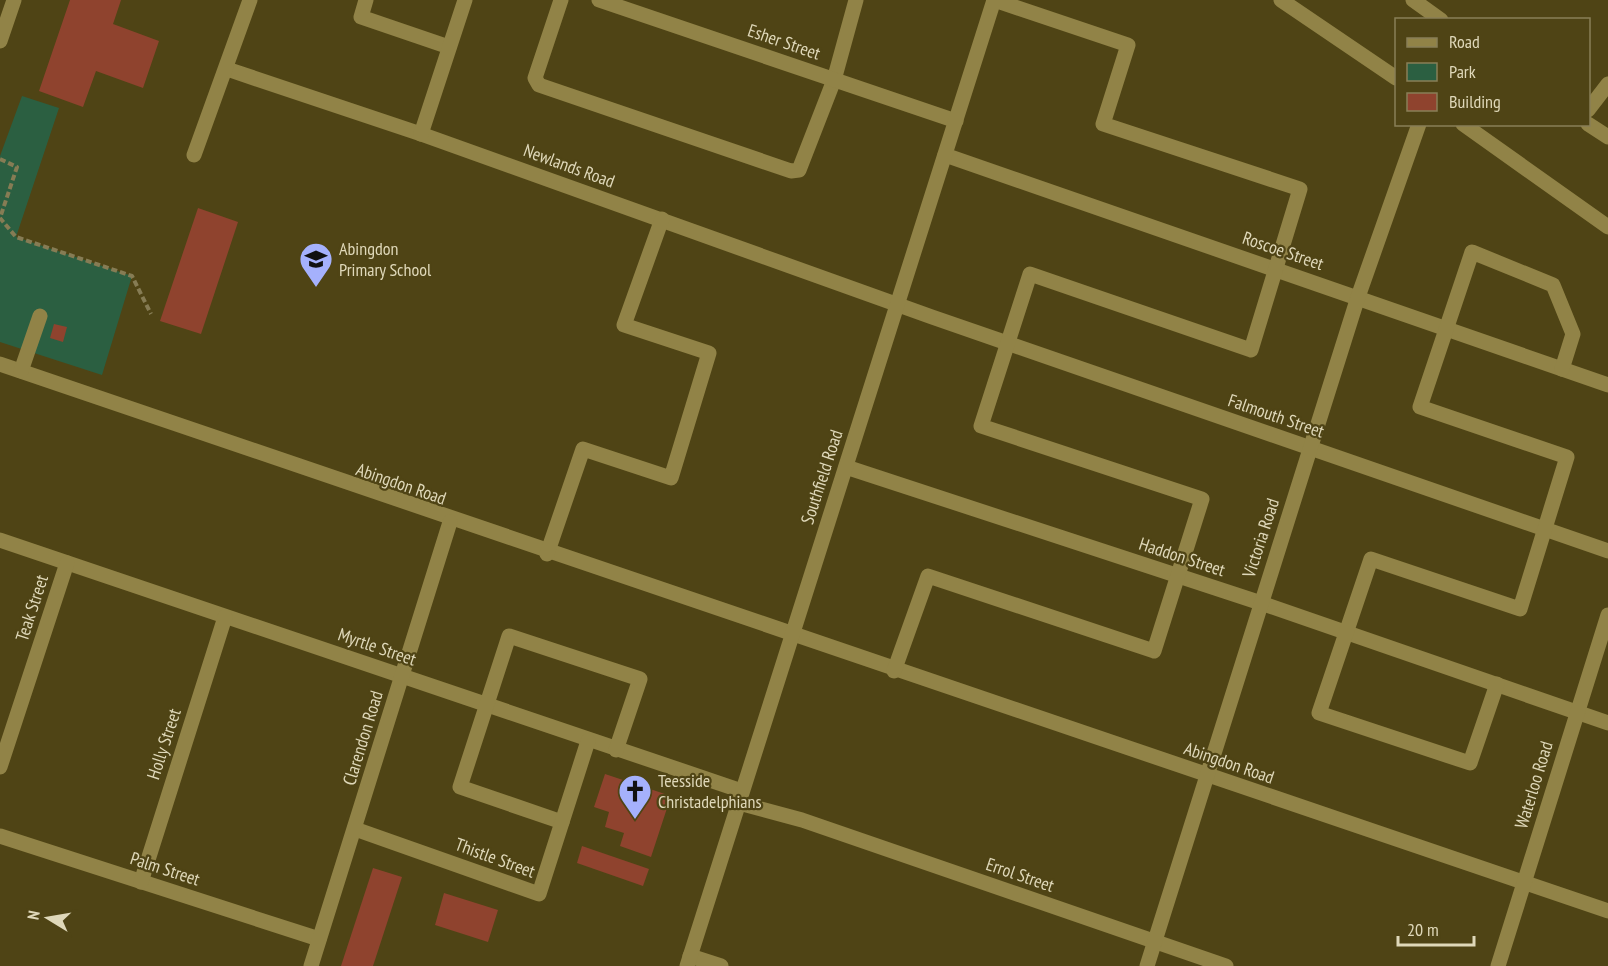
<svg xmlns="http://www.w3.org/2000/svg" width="1608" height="966" font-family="'PT Sans Narrow',sans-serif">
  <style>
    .green { fill: #2b5f41 }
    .building { fill: #8f432e }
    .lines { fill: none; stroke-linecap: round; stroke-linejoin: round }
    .path { stroke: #867c54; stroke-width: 4; stroke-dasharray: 6 3; stroke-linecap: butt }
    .minor { stroke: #918347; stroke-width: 15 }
    .labels { text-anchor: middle; stroke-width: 4.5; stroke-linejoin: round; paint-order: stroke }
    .street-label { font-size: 18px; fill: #dfd8b9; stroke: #4f4415 }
    .poi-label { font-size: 18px; fill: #dfd8b9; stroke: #4f4415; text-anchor: start }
  </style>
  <rect width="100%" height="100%" fill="#4f4415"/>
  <polygon class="green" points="22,96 59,108 16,237 132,276 102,375 0,342 0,156"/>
  <g class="building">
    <polygon points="70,0 121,0 113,24 159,41 143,88 96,71 83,107 39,91"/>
    <polygon points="198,208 238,222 201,334 160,321"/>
    <polygon points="54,324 67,327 63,342 50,338"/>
    <polygon points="605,774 671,796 651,857 620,846 624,833 605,827 609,812 594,807"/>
    <polygon points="582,846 649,869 643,886 577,863"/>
    <polygon points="373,868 402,877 373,966 341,966"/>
    <polygon points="444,893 498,910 488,942 435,925"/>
  </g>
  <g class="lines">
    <polyline class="path" points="0,159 17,167 0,218 16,237 132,276 151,314"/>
    <g class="minor">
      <polyline points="366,0 361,17 449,47"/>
      <polyline points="561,0 535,78 539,85 791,171 799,170 834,80 856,0"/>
      <polyline points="599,0 956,121"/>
      <polyline points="1281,0 1396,78"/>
      <polyline points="1413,0 1441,20"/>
      <polyline points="0,41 14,0"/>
      <polyline points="227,69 421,134 932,317 1608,551"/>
      <polyline points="1588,110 1608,84"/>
      <polyline points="1463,124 1608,227"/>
      <polyline points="1588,124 1608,137"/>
      <polyline points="421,134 465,0"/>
      <polyline points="194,155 250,0"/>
      <polyline points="945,155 1608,385"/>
      <path d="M0 364C534 551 1071 731 1608 911"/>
      <polyline points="21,371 40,316"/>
      <polyline points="846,467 1261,603 1608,723"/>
      <polyline points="0,540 742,791"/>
      <polyline points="547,554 583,449 671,478 709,353 624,325 662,219"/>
      <polyline points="1497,684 1470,763 1319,713 1371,559 1520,609 1567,457 1420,407 1472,252 1553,285 1573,334 1562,369"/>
      <polyline points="0,767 67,563"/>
      <polyline points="739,803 802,820 1226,966"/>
      <polyline points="562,822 460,787 509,636 640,679 616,750"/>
      <polyline points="355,829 539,894 588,741"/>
      <polyline points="0,836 319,939"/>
      <polyline points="141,882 225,617"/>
      <polyline points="690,956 721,966"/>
      <polyline points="311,966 450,522"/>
      <polyline points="687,966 994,0 1128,45 1103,124 1300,189 1251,350 1030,274 981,426 1202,499 1154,651 928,576 894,671"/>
      <polyline points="1147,966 1358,297 1419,124"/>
      <polyline points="1498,966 1608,615"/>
    </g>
  </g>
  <defs>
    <symbol id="school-pin" viewBox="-11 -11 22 30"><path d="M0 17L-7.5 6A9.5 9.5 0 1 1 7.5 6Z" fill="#a5b1fc" stroke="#4f4415"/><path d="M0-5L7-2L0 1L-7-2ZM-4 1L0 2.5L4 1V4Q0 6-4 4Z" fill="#111"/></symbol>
    <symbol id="church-pin" viewBox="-11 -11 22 30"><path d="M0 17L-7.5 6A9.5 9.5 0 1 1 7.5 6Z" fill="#a5b1fc" stroke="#4f4415"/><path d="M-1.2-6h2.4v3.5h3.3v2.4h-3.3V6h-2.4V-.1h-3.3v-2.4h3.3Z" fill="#111"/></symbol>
  </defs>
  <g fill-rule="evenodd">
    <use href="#school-pin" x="297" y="240" width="38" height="52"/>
    <use href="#church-pin" x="616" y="772" width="38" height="52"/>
  </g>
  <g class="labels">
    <g class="street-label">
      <text transform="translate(784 42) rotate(19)" y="6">Esher Street</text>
      <text transform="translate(569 166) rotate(20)" y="6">Newlands Road</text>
      <text transform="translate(1283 251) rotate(19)" y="6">Roscoe Street</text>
      <text transform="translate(1276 416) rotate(19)" y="6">Falmouth Street</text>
      <text transform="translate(822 477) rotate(-72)" y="6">Southfield Road</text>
      <text transform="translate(401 484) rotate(19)" y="6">Abingdon Road</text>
      <text transform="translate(1261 538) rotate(-72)" y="6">Victoria Road</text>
      <text transform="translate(1182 557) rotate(18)" y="6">Haddon Street</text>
      <text transform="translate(32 608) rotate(-72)" y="6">Teak Street</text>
      <text transform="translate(377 647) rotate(19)" y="6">Myrtle Street</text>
      <text transform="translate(363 738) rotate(-73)" y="6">Clarendon Road</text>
      <text transform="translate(164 744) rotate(-72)" y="6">Holly Street</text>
      <text transform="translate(1229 763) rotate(19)" y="6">Abingdon Road</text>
      <text transform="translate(1534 785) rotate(-73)" y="6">Waterloo Road</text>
      <text transform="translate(495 858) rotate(20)" y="6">Thistle Street</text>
      <text transform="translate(165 869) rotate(18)" y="6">Palm Street</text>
      <text transform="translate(1020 875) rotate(19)" y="6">Errol Street</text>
    </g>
    <g class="poi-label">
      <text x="339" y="255">Abingdon<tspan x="339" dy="21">Primary School</tspan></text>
      <text x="658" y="787">Teesside<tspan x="658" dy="21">Christadelphians</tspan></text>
    </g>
  </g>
  <rect x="1395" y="18" width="195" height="108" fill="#4f4415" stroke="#897f57" stroke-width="1.5"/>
  <rect x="1407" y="38" width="30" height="9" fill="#918347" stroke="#897f57" stroke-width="1.5"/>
  <text x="1449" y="48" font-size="18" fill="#dfd8b9">Road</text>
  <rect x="1407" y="63" width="30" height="18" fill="#2b5f41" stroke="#897f57" stroke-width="1.5"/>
  <text x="1449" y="78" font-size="18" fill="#dfd8b9">Park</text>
  <rect x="1407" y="93" width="30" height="18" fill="#8f432e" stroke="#897f57" stroke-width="1.5"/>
  <text x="1449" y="108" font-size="18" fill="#dfd8b9">Building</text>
  <g transform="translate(48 918) rotate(281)" stroke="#4f4415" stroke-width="4.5" paint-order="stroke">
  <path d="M0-4.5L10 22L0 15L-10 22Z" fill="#dfd8b9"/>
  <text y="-9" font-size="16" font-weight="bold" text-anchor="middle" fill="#dfd8b9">N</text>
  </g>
  <path d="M1398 936v9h76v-9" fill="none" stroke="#dfd8b9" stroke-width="3"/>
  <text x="1407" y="936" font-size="18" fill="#dfd8b9" stroke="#4f4415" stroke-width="4.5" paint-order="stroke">20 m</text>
</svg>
